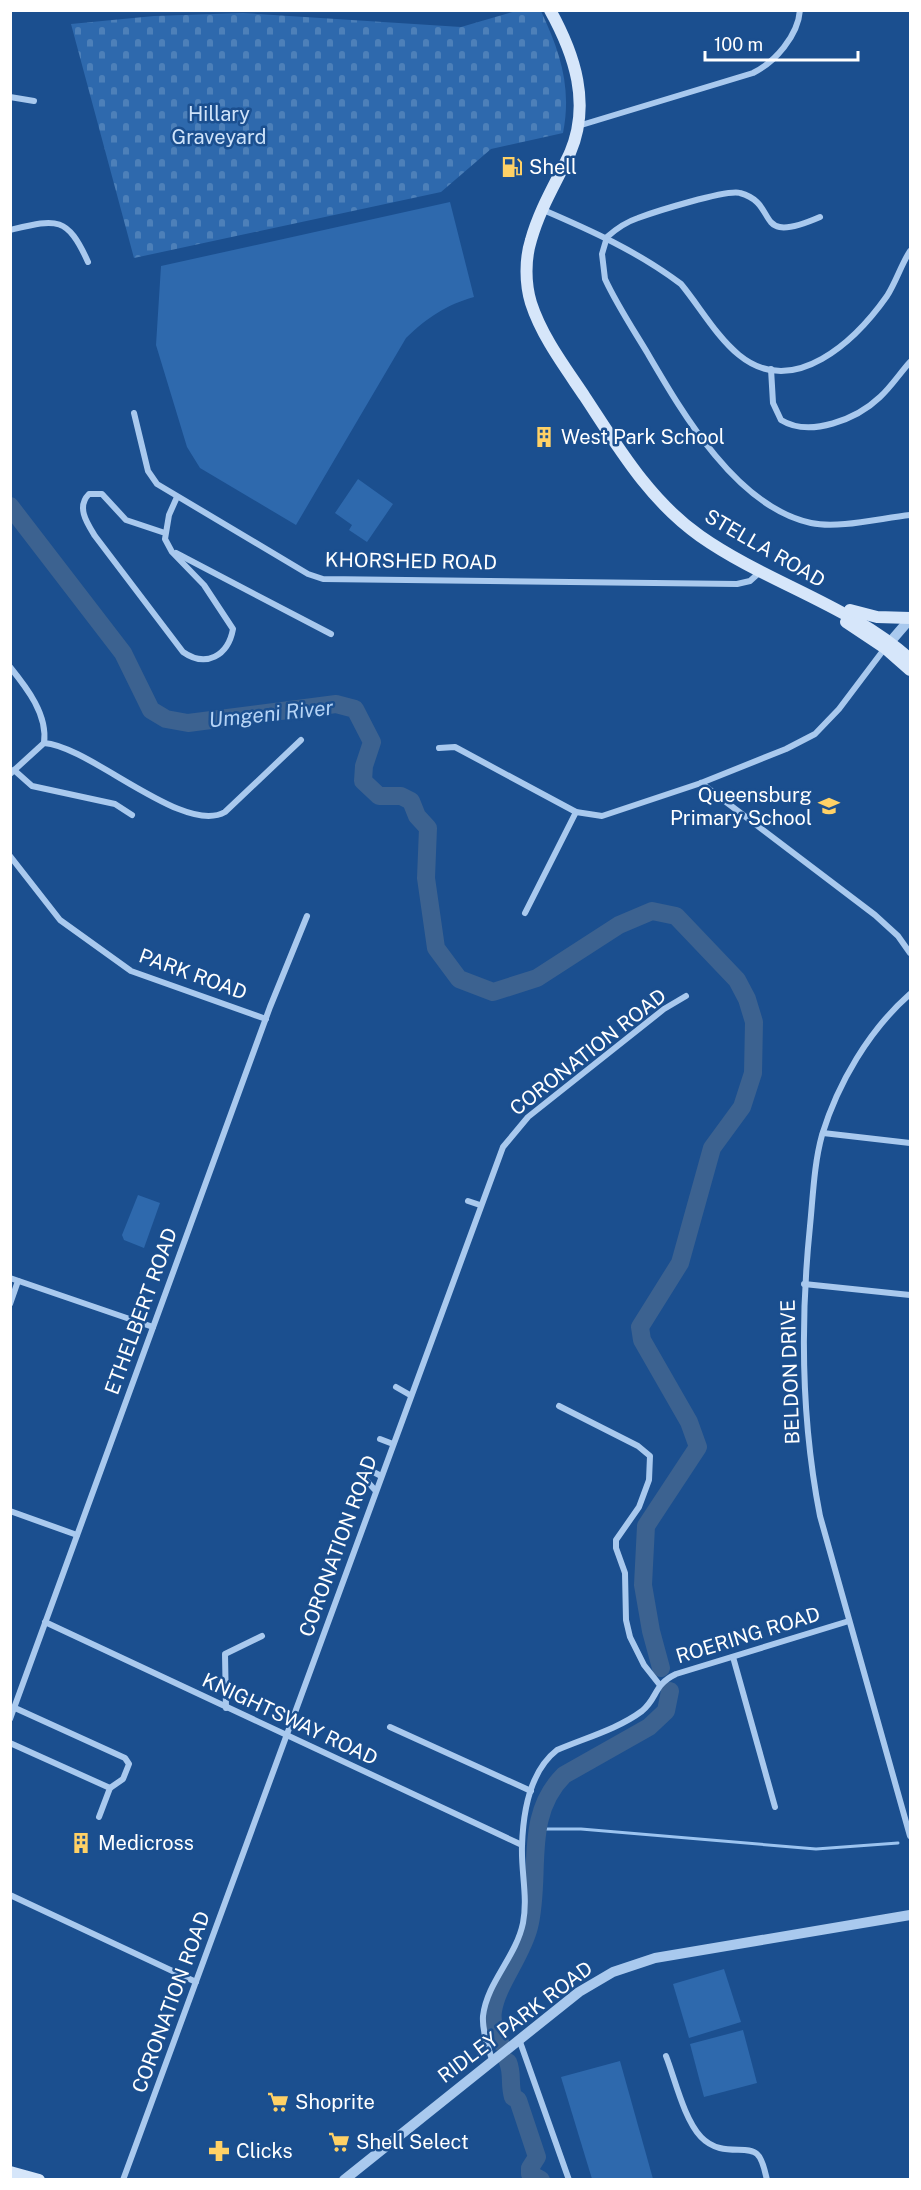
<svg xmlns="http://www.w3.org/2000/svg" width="921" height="2190" font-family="'Public Sans',sans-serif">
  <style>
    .cemetery { fill: url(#cemetery-stones) }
    .pitch { fill: #2e69ad }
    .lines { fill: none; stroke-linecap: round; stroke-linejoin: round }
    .stream { stroke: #9cc4f0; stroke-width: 3 }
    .river { stroke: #3c6290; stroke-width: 18 }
    .minor { stroke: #a9c9ee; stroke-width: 6 }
    .tertiary { stroke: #a9c9ee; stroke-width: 10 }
    .secondary { stroke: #d6e6fa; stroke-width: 12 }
    .labels { text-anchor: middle; stroke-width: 5; stroke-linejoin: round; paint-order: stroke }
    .park-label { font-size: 20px; fill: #cfe3fa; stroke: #1b4f8f }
    .poi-label { font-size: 20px; fill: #fff; stroke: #1b4f8f; text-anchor: start }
    .street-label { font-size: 20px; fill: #fff; stroke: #1b4f8f }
    .water-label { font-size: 21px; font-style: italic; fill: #b5d3f5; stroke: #1b4f8f }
  </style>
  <defs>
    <pattern id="cemetery-stones" width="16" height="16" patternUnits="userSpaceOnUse" patternTransform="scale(1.5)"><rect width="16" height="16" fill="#2e69ad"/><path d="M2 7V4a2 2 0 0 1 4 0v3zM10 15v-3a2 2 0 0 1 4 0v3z" fill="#4d80b9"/></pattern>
  </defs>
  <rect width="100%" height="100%" fill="#1b4f8f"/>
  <path class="cemetery" d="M516 11H541C560 52 572 87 563 133L491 149 441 192 134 258 71 24 154 16 243 13 461 27Z"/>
  <g class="pitch">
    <path d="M450 202 474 297C446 305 428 317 406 338L296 525 200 468 187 447 156 345 161 266Z"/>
    <polygon points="358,479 393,504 367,542 349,530 352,525 335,513"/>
    <polygon points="138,1195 160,1203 144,1248 124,1240 122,1235"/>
    <polygon points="724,1969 741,2022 689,2038 673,1984"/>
    <polygon points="743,2030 757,2083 704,2097 690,2044"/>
    <polygon points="620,2061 653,2179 592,2179 561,2077"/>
  </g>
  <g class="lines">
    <polyline class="stream" points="537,1829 581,1829 816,1849 898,1843"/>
    <g class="river">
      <polyline points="10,506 123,653 151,710 166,719 188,723 336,704 355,709 372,742 364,766 363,781 379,796 401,796 411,801 417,816 428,828 426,878 436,948 459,979 493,992 537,978 619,925 652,911 676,916 737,980 747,999 754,1022 753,1073 742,1107 712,1148 680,1263 640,1327 642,1340 689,1422 698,1447 646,1526 643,1585 651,1631 661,1668"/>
      <path d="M500 2042C496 2032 491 2022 493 2011 497 1984 522 1956 529 1927 542 1875 522 1817 564 1775L649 1727 666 1711 670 1691"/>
      <path d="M508 2062C513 2074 509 2084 513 2097L518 2100 537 2157 530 2168V2174L541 2180"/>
    </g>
    <g class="minor">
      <polyline points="10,97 34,101"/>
      <path d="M578 126 753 73C775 62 798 36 800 10"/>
      <path d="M541 209C590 230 637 251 681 284 700 307 716 336 739 355 794 400 856 340 887 296 896 282 901 265 910 251"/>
      <path d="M820 217C751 247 781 204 740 193 727 189 654 212 638 218 626 222 616 229 607 237L602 254 605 279C617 305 633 329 648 354 683 414 737 507 811 523 839 529 881 518 910 515"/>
      <path d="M10 230C56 219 67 215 88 262"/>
      <path d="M771 369 773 403 781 420C810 438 857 419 880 397 891 387 900 373 910 362"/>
      <polyline points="134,413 148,471 157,484 308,574 323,579 737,584 750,581 760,572"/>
      <path d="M165 533 126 520 102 494H89C76 507 87 523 95 536L183 652C206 668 228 656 233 629L204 585 172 552 165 539 169 515 177 497"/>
      <polyline points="176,553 331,634"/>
      <path d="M10 667C27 688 48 715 44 743"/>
      <polyline points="439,748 455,747 576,812 602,816 701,783 786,749 815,734 839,709 885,648"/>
      <polyline points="14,770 32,786 115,804 132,815"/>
      <path d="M10 774 44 743C90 746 184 836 225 812L301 740"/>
      <polyline points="701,783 875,915 898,936 910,953"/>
      <polyline points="10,856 60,920 131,971 266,1019"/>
      <polyline points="525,913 576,812"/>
      <path d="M910 994C869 1030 838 1083 822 1135 814 1164 813 1196 810 1226 800 1324 801 1419 820 1516L910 1836"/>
      <polyline points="823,1133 910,1143"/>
      <polyline points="468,1201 480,1205"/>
      <polyline points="10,1278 153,1327"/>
      <polyline points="804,1284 910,1295"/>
      <polyline points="10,1304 18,1281"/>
      <polyline points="396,1387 410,1395"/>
      <polyline points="559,1406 638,1446 650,1456 649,1480 639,1507 616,1540 616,1548 625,1573 626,1620 630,1637 644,1665 659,1684"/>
      <polyline points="380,1439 393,1444"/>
      <polyline points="368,1469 381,1476"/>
      <polyline points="365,1479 375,1490"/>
      <polyline points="10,1511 77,1535"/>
      <polyline points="45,1622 522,1845"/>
      <polyline points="733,1657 775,1807"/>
      <polyline points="15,1708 125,1758 129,1764 123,1779 110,1788"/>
      <polyline points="226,1708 225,1654 262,1636"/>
      <polyline points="10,1719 270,1007 307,916"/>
      <polyline points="390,1727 531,1791"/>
      <polyline points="10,1743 110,1788 99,1817"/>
      <polyline points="10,1895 196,1982"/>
      <polyline points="519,2039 569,2180"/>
      <path d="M666 2056C675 2079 684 2119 701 2137 721 2158 747 2144 757 2154 763 2159 765 2172 767 2180"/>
      <path d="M492 2060C488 2046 482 2031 483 2016 487 1982 516 1957 523 1923 528 1897 521 1872 522 1846 523 1813 530 1771 557 1750 585 1738 618 1729 642 1711 658 1698 653 1685 676 1674L849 1621"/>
      <polyline points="123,2180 503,1147 528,1117 664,1009 686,996"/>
    </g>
    <g class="tertiary">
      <polyline points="885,648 910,619"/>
      <polyline points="344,2180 579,1992 613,1972 655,1958 910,1915"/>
    </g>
    <g class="secondary">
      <path d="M550 10C575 55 591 104 570 153 556 183 540 208 531 240 525 259 525 283 531 303 542 337 565 367 585 397 618 447 649 500 700 536 767 583 848 604 910 659"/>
      <polyline points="850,610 877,617 910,618"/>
      <polyline points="846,622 885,648 910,670"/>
      <polyline points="10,2172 39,2180"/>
    </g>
  </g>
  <defs>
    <symbol id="fuel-bare" viewBox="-9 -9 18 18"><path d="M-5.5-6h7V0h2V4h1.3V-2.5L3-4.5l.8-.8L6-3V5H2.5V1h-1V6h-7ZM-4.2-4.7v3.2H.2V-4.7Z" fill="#ffd166" stroke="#1b4f8f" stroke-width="2.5" paint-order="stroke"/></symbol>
    <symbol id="building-bare" viewBox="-9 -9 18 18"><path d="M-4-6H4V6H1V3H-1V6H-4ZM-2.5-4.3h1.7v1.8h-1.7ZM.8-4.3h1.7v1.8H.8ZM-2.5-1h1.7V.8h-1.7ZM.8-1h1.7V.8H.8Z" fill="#ffd166" stroke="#1b4f8f" stroke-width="2.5" paint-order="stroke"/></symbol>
    <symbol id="school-bare" viewBox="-9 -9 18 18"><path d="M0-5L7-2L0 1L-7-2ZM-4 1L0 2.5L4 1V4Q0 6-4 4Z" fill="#ffd166" stroke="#1b4f8f" stroke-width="2.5" paint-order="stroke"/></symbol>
    <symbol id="supermarket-bare" viewBox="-9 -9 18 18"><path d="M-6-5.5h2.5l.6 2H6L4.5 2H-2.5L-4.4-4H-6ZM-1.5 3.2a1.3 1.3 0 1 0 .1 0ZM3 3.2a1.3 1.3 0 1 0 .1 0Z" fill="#ffd166" stroke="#1b4f8f" stroke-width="2.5" paint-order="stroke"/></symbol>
    <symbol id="pharmacy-bare" viewBox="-9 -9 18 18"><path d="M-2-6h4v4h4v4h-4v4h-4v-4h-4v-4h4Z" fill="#ffd166" stroke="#1b4f8f" stroke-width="2.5" paint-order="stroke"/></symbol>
  </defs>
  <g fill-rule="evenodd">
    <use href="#fuel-bare" x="497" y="152" width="30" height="30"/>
    <use href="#building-bare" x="529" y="422" width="30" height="30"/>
    <use href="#school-bare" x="814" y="791" width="30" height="30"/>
    <use href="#building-bare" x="66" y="1828" width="30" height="30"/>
    <use href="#supermarket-bare" x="263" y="2087" width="30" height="30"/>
    <use href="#supermarket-bare" x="324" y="2127" width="30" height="30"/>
    <use href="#pharmacy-bare" x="204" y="2136" width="30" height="30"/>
  </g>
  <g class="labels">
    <g class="park-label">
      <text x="219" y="121">Hillary<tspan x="219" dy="23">Graveyard</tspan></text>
    </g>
    <g class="poi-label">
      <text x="529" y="174">Shell</text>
      <text x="561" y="444">West Park School</text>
      <text x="812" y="802" text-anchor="end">Queensburg<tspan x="812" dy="23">Primary School</tspan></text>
      <text x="98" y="1850">Medicross</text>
      <text x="295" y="2109">Shoprite</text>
      <text x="356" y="2149">Shell Select</text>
      <text x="236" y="2158">Clicks</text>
    </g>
    <g class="street-label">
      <text transform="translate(765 548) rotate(30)" y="7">STELLA ROAD</text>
      <text transform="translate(411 561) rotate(1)" y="7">KHORSHED ROAD</text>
      <text transform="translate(193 974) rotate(20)" y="7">PARK ROAD</text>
      <text transform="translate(588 1052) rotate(-38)" y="7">CORONATION ROAD</text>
      <text transform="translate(141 1311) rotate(-70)" y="7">ETHELBERT ROAD</text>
      <text transform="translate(790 1372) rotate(-92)" y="7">BELDON DRIVE</text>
      <text transform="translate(338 1546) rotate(-70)" y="7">CORONATION ROAD</text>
      <text transform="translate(748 1635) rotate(-17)" y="7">ROERING ROAD</text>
      <text transform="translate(290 1719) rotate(25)" y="7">KNIGHTSWAY ROAD</text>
      <text transform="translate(171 2002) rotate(-70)" y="7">CORONATION ROAD</text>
      <text transform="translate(515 2022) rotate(-37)" y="7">RIDLEY PARK ROAD</text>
    </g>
    <g class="water-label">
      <text transform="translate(271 714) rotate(-6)" y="7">Umgeni River</text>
    </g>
  </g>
  <rect width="921" height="2190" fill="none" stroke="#ffffff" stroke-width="24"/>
  <path d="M705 51v9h153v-9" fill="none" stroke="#ffffff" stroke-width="3"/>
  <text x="714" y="51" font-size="18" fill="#ffffff" stroke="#1b4f8f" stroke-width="4.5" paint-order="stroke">100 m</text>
</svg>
